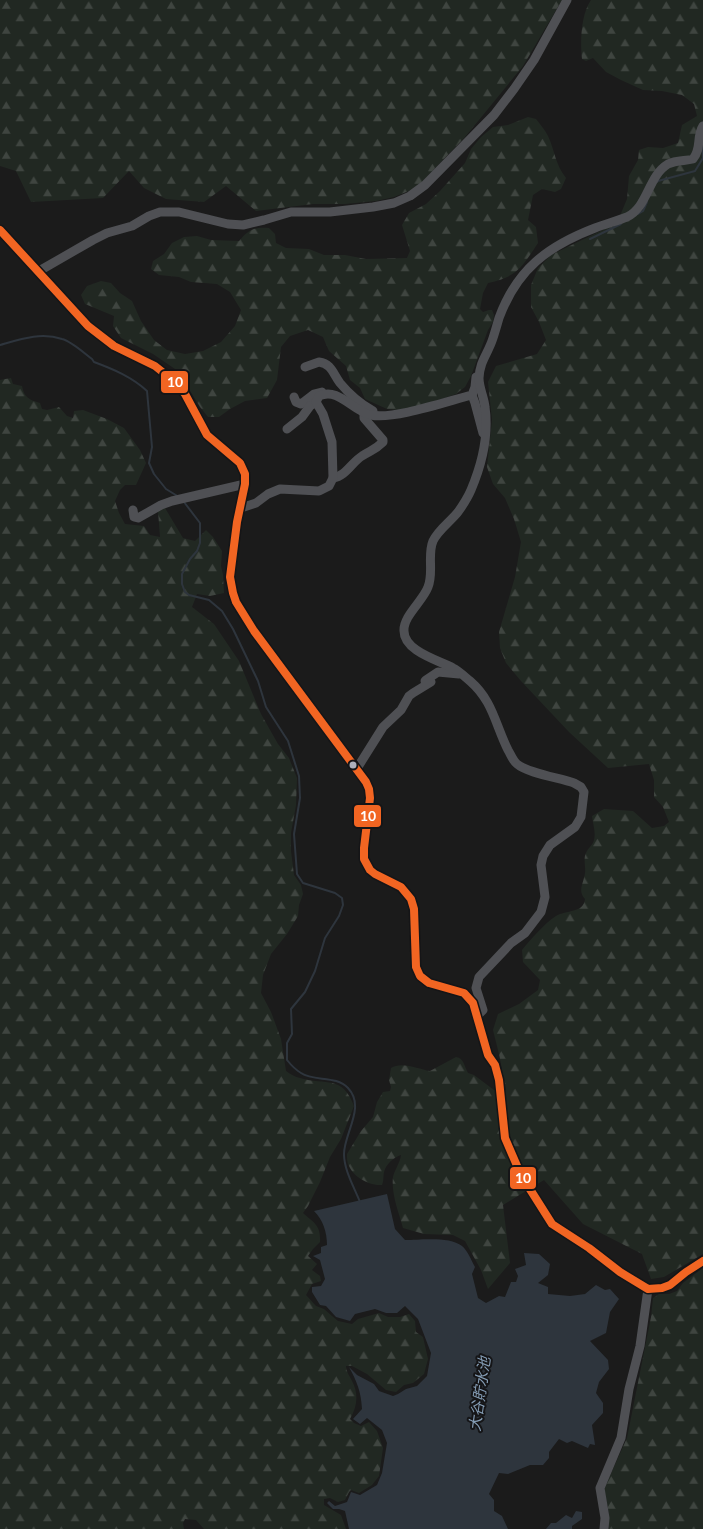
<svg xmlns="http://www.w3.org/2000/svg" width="703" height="1529" font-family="Lato,'Noto Sans JP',sans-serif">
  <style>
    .forest { fill: url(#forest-firs) }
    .water { fill: #2e353d }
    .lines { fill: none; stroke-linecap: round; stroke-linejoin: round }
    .stream { stroke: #2e353d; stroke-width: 2 }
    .minor { stroke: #4f5054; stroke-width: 9 }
    .bus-1-casing { stroke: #151517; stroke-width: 11 }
    .bus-1 { stroke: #f26522; stroke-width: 8 }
    .bus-dot { fill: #adb0bb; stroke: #151517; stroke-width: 2 }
    .labels { text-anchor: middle; stroke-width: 4; stroke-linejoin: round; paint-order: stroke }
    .water-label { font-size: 15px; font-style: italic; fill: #859db5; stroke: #151517 }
    .line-badge { stroke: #151517; stroke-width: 2 }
    .badge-label { font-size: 14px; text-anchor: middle; font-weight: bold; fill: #fff }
  </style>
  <defs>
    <pattern id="forest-firs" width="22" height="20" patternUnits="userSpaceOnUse" patternTransform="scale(1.25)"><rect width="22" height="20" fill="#212822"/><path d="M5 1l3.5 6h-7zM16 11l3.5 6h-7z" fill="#3f4540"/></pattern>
  </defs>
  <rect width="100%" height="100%" fill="#1b1b1b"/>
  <g class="forest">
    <polygon points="0,0 562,0 523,66 465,137 416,188 394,197 376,201 345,204 313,204 256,211 226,186 204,202 166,199 144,188 129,171 103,198 31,202 16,171 0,166"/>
    <path d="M591 0H703V1254L664 1277 651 1279 642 1254 583 1224 544 1180 503 1205 510 1263 488 1289 481 1270 465 1241 453 1235 424 1234 403 1228C399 1213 391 1194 393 1177 395 1169 400 1163 401 1155 394 1157 386 1164 384 1172 383 1177 384 1180 382 1185 371 1186 354 1178 349 1166 347 1163 347 1158 347 1154L361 1131 373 1117 377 1102 383 1092 390 1091 391 1087 389 1080 391 1068C402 1061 418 1069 430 1071L456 1057C464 1058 464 1066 468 1073L474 1075 494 1090H506L499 1054 493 1030 498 1014 519 1004 538 990 540 980 523 962 522 950C530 940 545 923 556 916 566 910 584 913 585 899 577 890 584 883 585 873 586 867 583 859 586 853 588 848 593 845 594 840 596 833 593 824 592 816L604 809 633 811 652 828 664 826 669 822 663 807 654 797V780L649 764 608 768 569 732 521 681 506 663 500 648 499 632 515 577 521 542 514 519 505 498 493 484 487 467 492 420 488 382 496 366 537 354 546 340 539 322 531 307V285L538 268 551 255 617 223 627 199 629 176 638 160 639 150 648 147 663 148 678 143 682 125 697 116 694 104 682 95 662 91 643 90 621 80 606 72 593 58 586 61 582 59C580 42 581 14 591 0Z"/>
    <path d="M528 117 536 119C540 124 545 130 548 136 555 151 555 164 566 178L561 189 555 192 542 189 533 195 528 220 536 227 538 243C522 267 517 277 488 283L483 293 480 309 483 312 489 310H492L494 315 493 322 488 330 471 376 465 387 456 394 423 405 400 410 387 409 365 399 360 388 350 380 346 366 329 351 323 337 308 330 290 336 281 347 277 380 267 398 245 401 230 409 219 417H208L200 407 178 371 153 354 121 338 113 326 114 316 85 304 81 295 87 286 101 281 111 283 120 293 132 301 141 321 154 340 167 350 185 354 203 351 221 342 235 326 241 310 230 292 217 284 191 282 179 277 159 275 151 269 153 261 164 254 172 243 184 237 197 236 211 240 239 241C249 229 254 227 269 228L275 234 276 243 286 248 309 249 324 255H345L366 259 407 258 410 251 402 225 409 213 426 204 440 191 465 163 471 149 481 137 493 127 508 125Z"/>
    <path d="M11 378 13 384 22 386C24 397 29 400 40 403L42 409 47 410 59 407 67 416 73 418 74 411 83 410 107 419 124 428 140 450 146 463 136 485H125L120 490 115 501 119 513 125 524 144 526 150 535 160 537 158 511 161 508H165L183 538 195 541 206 530 213 537 222 551 221 566 223 575 224 593 210 596 197 594 192 607 214 624 239 661 261 714 278 744 289 758 297 778 296 805 291 833V851L294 875 301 885 303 894 299 905 298 916 287 934 271 954 263 975 261 993 271 1012 281 1039 286 1071C290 1074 295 1077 300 1078 326 1086 342 1074 354 1106L341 1139 330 1157 320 1182 308 1206 303 1213C314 1223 321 1225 320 1242L313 1249 308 1256 317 1264 312 1270 320 1276 321 1281 312 1284 306 1295 316 1306 324 1309 332 1316 338 1321 352 1324 358 1319 379 1313 388 1317H400L409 1314 415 1321 416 1332 423 1337 428 1359 424 1374 413 1383 404 1385 396 1392 386 1390 367 1374 352 1366H346C346 1371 349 1375 352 1381 359 1394 357 1407 350 1419L354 1423 361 1426 369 1422 377 1431 383 1448 379 1476 372 1485 359 1493 351 1490 349 1492 345 1500 338 1502 330 1498 324 1499V1505L341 1515 346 1529H204L196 1520 185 1519 183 1523 184 1529H0V380Z"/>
    <polygon points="703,1268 703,1529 609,1529 609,1514 604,1489 627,1438 651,1317 653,1298 659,1294 669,1294 677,1291 683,1283"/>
  </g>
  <g class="water">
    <path d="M387 1194 395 1229 405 1240C420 1240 450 1236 462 1246 468 1251 471 1260 475 1267L472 1274 478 1298 486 1303 499 1296 505 1297 511 1282H516L518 1276 515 1269 526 1265 524 1253 539 1254 550 1264 548 1275 538 1283 548 1287V1294L570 1296 585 1294 596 1285 605 1290 610 1289 619 1299 610 1312 606 1333 590 1341 608 1360 609 1369 599 1382 596 1393 603 1403V1413L592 1425 595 1445 590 1444 588 1448 572 1441 567 1443 559 1439 549 1452V1458L543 1465H530L508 1474 499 1473 489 1494 494 1500V1511L502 1516 508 1529H349L345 1511 339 1509H333L327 1503 329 1501 335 1506 347 1502 351 1492 360 1495 377 1485 382 1473 387 1443 382 1430 367 1418 360 1424 353 1419 362 1409C361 1391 357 1382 349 1367L357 1375 374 1384 379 1391 393 1396 398 1394 406 1389 417 1386 427 1376 431 1353 418 1319 405 1306 397 1313H386L375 1309 355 1314 350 1321 336 1317 326 1306 320 1305 312 1292V1287L321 1286 325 1279 320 1260 313 1256 321 1253V1247L327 1245C327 1232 323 1220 314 1211Z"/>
    <polygon points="576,1511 582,1512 582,1519 572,1526 572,1529 546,1529 551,1523 556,1523 566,1515 572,1518"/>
  </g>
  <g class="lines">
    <g class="stream">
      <polyline points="657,182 658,181 695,171 703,158 702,146"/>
      <polyline points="638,214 643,211 647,202"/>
      <polyline points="590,239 621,224"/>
      <path d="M0 345C21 339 41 332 62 339 71 341 84 353 92 359L94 362C113 369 132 377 147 391L152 447 149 463 154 474 166 489 179 497"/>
      <path d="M184 502 200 523V543L197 551 190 559 182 574V584L185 592 189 595 209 600 222 611 233 629 258 681 266 707 288 741 299 776 300 798 294 834 297 874 303 883 335 893 342 898 343 905 339 916 325 938 315 971 305 992 291 1009 292 1034 287 1043V1060C291 1065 296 1070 301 1073 314 1082 336 1075 348 1088 366 1107 344 1133 344 1154 344 1170 354 1187 360 1202"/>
    </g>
    <g class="minor">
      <polyline points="0,230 88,326 114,346 155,366 175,382 185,394 207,435 240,463 245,474 245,484 237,522 230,577 233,593 236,602 254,631 366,782 369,789 370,798 364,848 364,859 370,870 375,874 401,887 411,899 414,909 416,967 420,976 429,983 464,993 473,1003 488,1055 495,1065 499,1080 505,1138 521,1175 552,1224 589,1248 620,1272 648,1289 662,1288 670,1285 686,1272 703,1261"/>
      <polyline points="39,271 93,240 107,233 132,226 149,216 160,212 179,212 228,224 243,225 264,220 291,212 330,212 373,207 394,203 410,196 425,185 494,115 514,89 534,60 567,0"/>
      <path d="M305 367 319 362C332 364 333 374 340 383 349 394 361 404 373 411"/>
      <polyline points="472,395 475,403 483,433"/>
      <polyline points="294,397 296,402 301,404 314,394 322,392"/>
      <polyline points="287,429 302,417 310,406 316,402"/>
      <path d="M333 478C346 476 352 462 362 456 371 450 375 450 383 442V440L364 418V413"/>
      <path d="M241 508 256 503 268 494 280 489 319 491 329 486 333 478 332 442 323 414 316 402 319 396C339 387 352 411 371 415 393 420 448 401 472 395L475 387 476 377"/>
      <polyline points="133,510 134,517 138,518 161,505 172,501 245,484"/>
      <polyline points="356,770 383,727 401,710 409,696 413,693 431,682 430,681 425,681 426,680 438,672 459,674"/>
      <path d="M477 1016 483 1010 476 988 479 977 511 943 525 933 541 912 545 897 541 865 543 856 550 845 575 827 581 817 584 792 581 787 574 783C560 778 527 773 517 764 513 761 511 755 508 750 495 724 493 701 470 681 464 676 459 671 453 668 438 660 404 651 404 631 403 616 423 601 428 587 434 573 427 555 433 541 438 530 451 521 458 512 463 505 468 497 471 490 482 464 489 435 485 407 484 397 479 388 479 378 480 360 488 354 493 338 495 332 497 325 499 318 517 269 548 246 595 228 605 224 617 221 627 217 648 207 648 176 668 164 676 160 685 161 693 159 702 148 696 137 703 126"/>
      <polyline points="604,1529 605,1518 600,1488 621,1438 629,1389 640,1346 648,1289"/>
    </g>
    <defs>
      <polyline id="bus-1" points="0,230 88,326 114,346 155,366 175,382 185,394 207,435 240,463 245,474 245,484 237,522 230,577 233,593 236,602 254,631 366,782 369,789 370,798 364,848 364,859 370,870 375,874 401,887 411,899 414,909 416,967 420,976 429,983 464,993 473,1003 488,1055 495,1065 499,1080 505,1138 521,1175 552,1224 589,1248 620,1272 648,1289 662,1288 670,1285 686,1272 703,1261"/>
    </defs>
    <use href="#bus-1" class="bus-1-casing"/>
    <use href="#bus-1" class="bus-1"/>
  </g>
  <circle class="bus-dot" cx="353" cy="765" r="4.5"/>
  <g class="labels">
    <g class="water-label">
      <text transform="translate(480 1394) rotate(-82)" y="5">大谷貯水池</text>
    </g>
  </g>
  <g class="line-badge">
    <rect x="160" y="370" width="29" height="24" rx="5" fill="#f26522"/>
    <rect x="353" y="804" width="29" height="24" rx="5" fill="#f26522"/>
    <rect x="509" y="1166" width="28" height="24" rx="5" fill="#f26522"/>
  </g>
  <g class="badge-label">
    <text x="175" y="387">10</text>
    <text x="368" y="821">10</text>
    <text x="523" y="1183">10</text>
  </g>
</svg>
